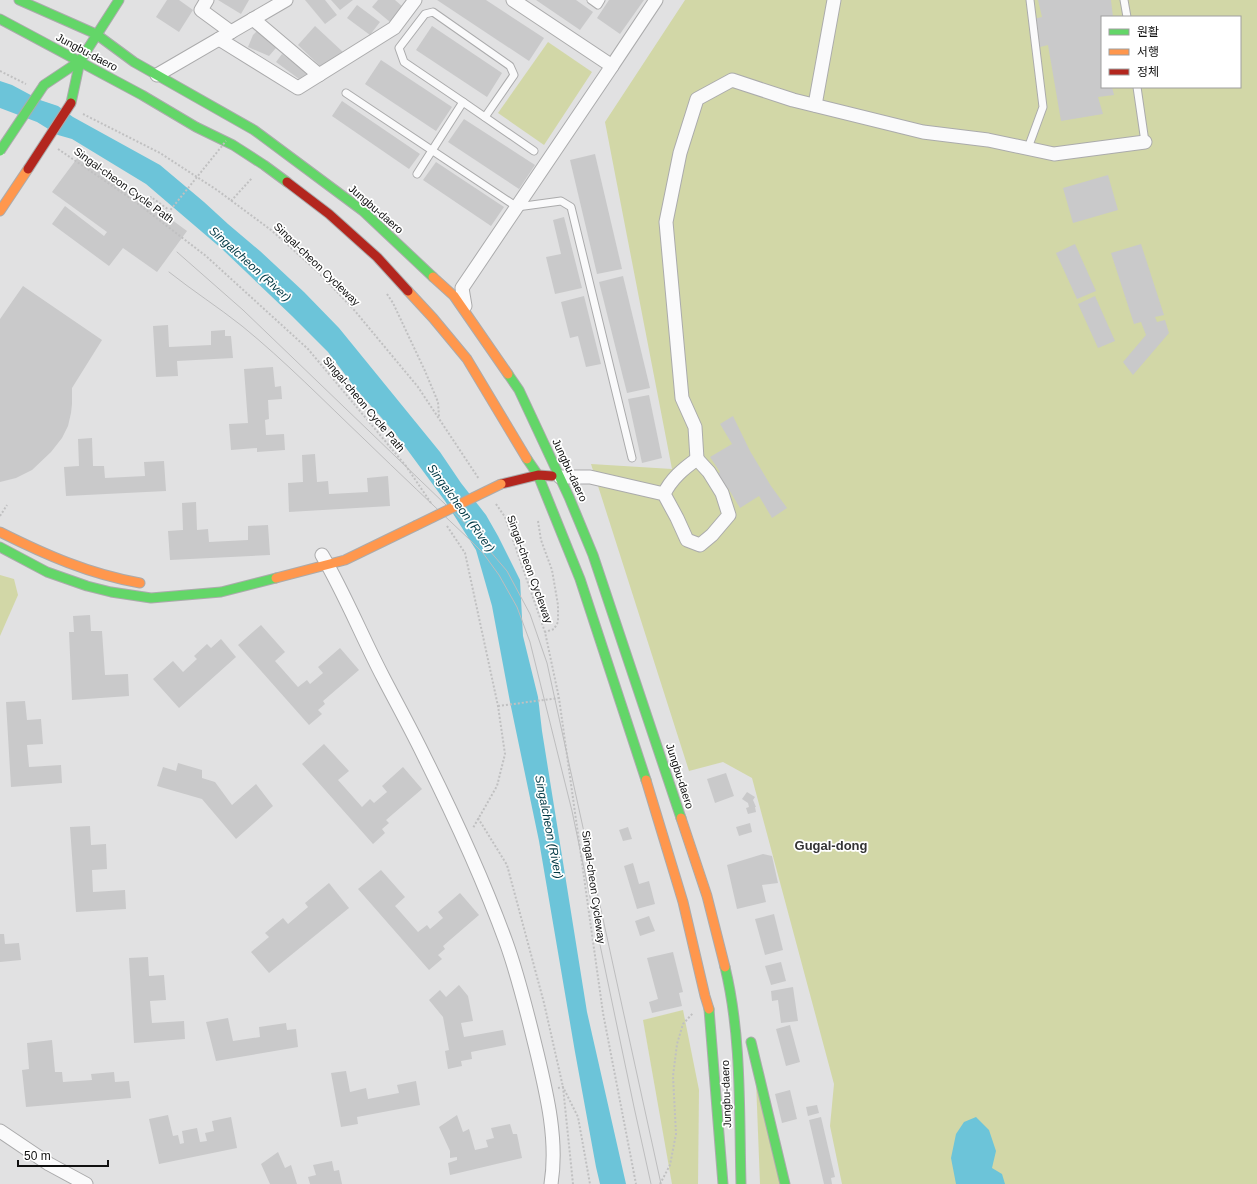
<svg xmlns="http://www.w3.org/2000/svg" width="1257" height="1184" font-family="Arial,'Noto Sans KR',sans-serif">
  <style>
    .green { fill: #d2d7a7; fill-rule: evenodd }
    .water { fill: #6cc4d9 }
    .building { fill: #c9c9ca }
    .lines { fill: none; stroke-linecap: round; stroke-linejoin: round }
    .lane-casing { stroke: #ababac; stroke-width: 9 }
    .street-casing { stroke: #ababac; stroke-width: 15 }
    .fast-casing { stroke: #ababac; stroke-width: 11 }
    .slow-casing { stroke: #ababac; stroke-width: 11 }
    .jam-casing { stroke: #ababac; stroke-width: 11 }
    .path { stroke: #c0c0c1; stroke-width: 2; stroke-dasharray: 2 2; stroke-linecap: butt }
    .lane { stroke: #fafafb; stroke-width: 7 }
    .street { stroke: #fafafb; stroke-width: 13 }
    .fast { stroke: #63d668; stroke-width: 9 }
    .slow { stroke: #ff974d; stroke-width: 9 }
    .jam { stroke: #b3261e; stroke-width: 9 }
    .tram { stroke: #bdbdbe; stroke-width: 1 }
    .fast-bridge-casing { stroke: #ababac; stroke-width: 11; stroke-linecap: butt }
    .slow-bridge-casing { stroke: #ababac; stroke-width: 11; stroke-linecap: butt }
    .jam-bridge-casing { stroke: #ababac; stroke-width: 11; stroke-linecap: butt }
    .path-bridge { stroke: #c0c0c1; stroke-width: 2; stroke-dasharray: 2 2; stroke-linecap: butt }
    .fast-bridge { stroke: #63d668; stroke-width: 9 }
    .slow-bridge { stroke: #ff974d; stroke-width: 9 }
    .jam-bridge { stroke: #b3261e; stroke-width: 9 }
    .labels { text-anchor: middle; stroke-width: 3.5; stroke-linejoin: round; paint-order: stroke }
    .street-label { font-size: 11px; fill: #101010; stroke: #fff }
    .water-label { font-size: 12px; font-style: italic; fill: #003844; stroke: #fff }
    .quarter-label { font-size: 13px; font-weight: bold; fill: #333334; stroke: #fff }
  </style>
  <rect width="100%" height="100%" fill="#e1e1e2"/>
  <g class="green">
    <path d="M685 0H1257V1184H842L830 1126 834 1084 752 778 723 762 689 771 591 464 672 469 605 122ZM1102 17H1240V87H1102Z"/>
    <polygon points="548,42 592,72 544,145 498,113"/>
    <polygon points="0,575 14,579 18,595 0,636"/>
    <polygon points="683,1010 699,1090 698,1184 672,1184 643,1020"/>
    <polygon points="756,1081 781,1184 760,1184"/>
  </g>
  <g class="water">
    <polygon points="0,81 12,85 40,100 58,106 73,117 160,165 204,202 228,224 260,251 304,292 339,328 440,452 461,483 486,515 498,536 520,580 523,636 538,697 542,731 587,1012 626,1184 600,1184 596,1167 575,1052 539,841 510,702 492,606 476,550 445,501 395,433 356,389 328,352 292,316 222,249 146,184 72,139 58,135 37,122 0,108"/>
    <polygon points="976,1117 989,1130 996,1151 992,1168 1002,1174 1005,1184 956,1184 951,1158 956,1134 964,1122"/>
  </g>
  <g class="building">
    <polygon points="167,0 179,0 193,10 179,32 156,17"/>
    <polygon points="218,0 249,0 241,14"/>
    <polygon points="305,0 325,0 337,15 325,24"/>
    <polygon points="331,0 353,0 340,10"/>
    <polygon points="378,0 395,0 403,7 390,22 372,7"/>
    <polygon points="437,0 486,0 544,38 529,61"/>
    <polygon points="536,0 576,0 593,12 580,30"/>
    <polygon points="609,0 644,0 620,34 597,18"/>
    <polygon points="1038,0 1111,0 1113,17 1102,17 1102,87 1112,87 1114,95 1098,97 1103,114 1061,121 1048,45 1036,48 1033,19 1042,17"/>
    <polygon points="357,5 380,22 370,35 347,18"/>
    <polygon points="315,26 344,53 320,66 298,45"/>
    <polygon points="432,26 502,73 487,97 416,50"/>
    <polygon points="258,30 276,48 269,56 248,47 253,35"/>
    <polygon points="282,54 308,73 299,79 276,62"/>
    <polygon points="381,60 452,107 436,131 365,84"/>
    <polygon points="342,101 420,154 409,169 332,116"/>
    <polygon points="464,119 535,165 519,189 448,142"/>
    <polygon points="81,153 187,231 157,272 123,248 109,266 52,224 65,206 104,236 107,232 52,192"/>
    <polygon points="595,154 622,269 597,274 570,160"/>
    <polygon points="436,162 504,207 491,226 423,180"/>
    <polygon points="1108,175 1118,210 1073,223 1063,188"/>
    <polygon points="564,217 582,288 555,294 546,257 561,254 553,220"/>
    <polygon points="1075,244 1096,291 1077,299 1056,253"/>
    <polygon points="1141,244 1164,315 1155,317 1157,322 1165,320 1169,333 1133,375 1123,362 1146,335 1141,322 1134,324 1111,253"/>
    <polygon points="623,276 650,388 627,393 599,282"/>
    <polygon points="23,286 102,340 72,388 72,404 71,413 68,426 62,438 51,452 32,470 16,478 0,482 0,319"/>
    <polygon points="584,296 601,364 586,367 578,336 570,338 561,302"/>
    <polygon points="1095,296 1115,341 1098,348 1078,304"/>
    <polygon points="168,325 169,347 211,345 211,331 225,330 225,336 231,336 233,358 177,361 178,376 156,377 153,326"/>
    <polygon points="273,367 275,387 281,386 282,399 268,400 269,419 265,420 266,435 284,434 285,450 257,452 257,448 231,450 229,424 248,423 244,369"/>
    <polygon points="649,395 662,458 642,463 628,399"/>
    <polygon points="733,416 750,451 771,486 787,508 772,518 759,496 740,508 728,488 719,493 710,478 720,472 710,457 732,444 720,424"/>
    <polygon points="92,438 93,466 104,466 105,478 145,476 144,462 164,461 166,491 66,496 64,467 79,466 78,439"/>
    <polygon points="315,454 317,482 328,481 329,494 368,492 367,478 388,476 390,506 289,512 288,483 303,482 302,455"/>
    <polygon points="196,502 197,530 208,529 209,542 248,540 248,526 268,525 270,555 170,560 168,531 183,530 182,503"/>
    <polygon points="90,615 91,631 102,631 105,675 128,674 129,696 72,700 69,632 74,632 73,616"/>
    <polygon points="261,625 285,652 275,661 298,687 307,680 310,684 323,673 318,667 340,648 359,670 323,701 325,704 318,710 322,714 309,725 238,645"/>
    <polygon points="221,639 236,657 179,708 153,679 173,661 183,672 197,659 194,656 207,644 211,648"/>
    <polygon points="25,701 27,720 41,719 43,744 27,745 29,767 61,765 62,783 11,787 6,702"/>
    <polygon points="324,744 349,771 338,780 362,807 370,799 374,803 387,792 382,786 403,767 422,789 386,820 389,823 382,829 385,833 373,844 302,764"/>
    <polygon points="178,763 202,770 202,778 215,782 232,805 256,784 273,806 236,839 202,799 157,786 163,767 176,771"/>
    <polygon points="726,773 734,796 715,803 707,779"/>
    <polygon points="747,792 755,797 753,800 756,807 755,807 756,812 748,814 746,808 749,807 748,803 742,799"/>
    <polygon points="750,823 752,832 739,836 736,827"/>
    <polygon points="90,826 91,845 106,844 107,869 92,870 93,892 125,890 126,909 76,912 70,827"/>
    <polygon points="628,827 632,839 623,841 619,830"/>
    <polygon points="763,854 772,856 778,883 762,885 766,902 737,909 727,865"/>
    <polygon points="633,863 639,884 649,881 655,904 637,909 624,866"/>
    <polygon points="381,870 405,897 395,906 418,932 427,925 430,929 443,918 438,912 460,893 479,915 443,946 445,949 438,955 442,959 429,970 358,889"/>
    <polygon points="329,883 349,908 269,973 251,952 269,937 265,933 283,918 288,924 308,907 305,903"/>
    <polygon points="774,914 783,950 765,955 755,919"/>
    <polygon points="649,916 655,931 640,936 635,921"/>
    <polygon points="0,934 4,934 5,944 19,943 21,960 0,962"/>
    <polygon points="673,952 683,992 679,993 682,1006 652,1013 649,1002 658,999 647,958"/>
    <polygon points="148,957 149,976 164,975 166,1000 150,1001 152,1023 184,1021 185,1039 134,1043 129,958"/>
    <polygon points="781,962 786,981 771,985 765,966"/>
    <polygon points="459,985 468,996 473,1021 461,1023 464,1037 503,1030 506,1045 471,1052 472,1059 461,1061 462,1066 448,1069 445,1051 449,1050 443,1017 429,1000 440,990 446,997"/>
    <polygon points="793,987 798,1021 781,1023 778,1000 772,1001 771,991"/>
    <polygon points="228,1018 233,1041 260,1037 259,1027 286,1023 287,1030 296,1029 298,1047 216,1061 206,1022"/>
    <polygon points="790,1025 800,1062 786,1066 776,1029"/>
    <polygon points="52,1040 55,1072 62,1072 63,1082 92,1080 91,1074 114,1072 115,1082 129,1081 131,1098 26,1107 22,1070 29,1069 27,1043"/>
    <polygon points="346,1071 350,1092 366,1088 368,1099 399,1093 397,1085 416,1081 420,1105 357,1117 358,1124 341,1127 331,1073"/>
    <polygon points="790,1090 797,1119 782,1123 775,1094"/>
    <polygon points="817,1105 819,1113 808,1116 806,1107"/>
    <polygon points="168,1115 173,1136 178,1135 180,1144 184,1143 182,1131 197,1128 200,1142 207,1141 205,1133 214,1131 212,1121 231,1117 237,1148 159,1164 149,1119"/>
    <polygon points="457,1115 463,1132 469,1129 475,1150 488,1147 486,1140 494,1138 491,1128 510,1124 513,1134 517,1134 522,1158 450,1175 448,1163 457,1160 457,1157 450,1158 450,1151 439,1127"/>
    <polygon points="821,1117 835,1177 831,1178 832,1184 824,1184 809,1120"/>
    <polygon points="278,1152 285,1168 291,1165 297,1184 270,1184 261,1164"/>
    <polygon points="332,1161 334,1171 339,1170 342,1184 310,1184 308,1177 316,1175 313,1165"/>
  </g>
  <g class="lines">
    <defs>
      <g id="lane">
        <polyline points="591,0 598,5 601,0"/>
        <polyline points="1124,0 1127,17"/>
        <polyline points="1137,87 1145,142"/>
        <polyline points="346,93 517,207 561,201 571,207 632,458"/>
        <polyline points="463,102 404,62 399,48 425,14 433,12 510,66 514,75 485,117"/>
        <polyline points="1028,148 1043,107 1030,0"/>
        <polyline points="417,174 463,102 534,151"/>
      </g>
      <g id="street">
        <polyline points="207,0 201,10 231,32"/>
        <polyline points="253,19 319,75"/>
        <polyline points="219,39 298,88 394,28 415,0"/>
        <polyline points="612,66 656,0"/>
        <polyline points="157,75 286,0"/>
        <polyline points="815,105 834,0"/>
        <polyline points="465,306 462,288 612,66 513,0"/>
        <polyline points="697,459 695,427 682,398 666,222 680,153 697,99 732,80 793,100 923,132 988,140 1054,154 1145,142"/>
        <path d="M560 477H590L664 494 677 518 687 540 700 545 712 535 729 515 722 493 709 472 697 459C683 469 671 479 664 494"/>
        <path d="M322 555C345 594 362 637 383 677 397 704 412 731 425 758 455 818 483 879 506 942 519 978 528 1016 537 1053 547 1095 558 1141 551 1184"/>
        <polyline points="0,1131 49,1164 86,1184"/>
      </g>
      <g id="fast">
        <polyline points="19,0 96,34 134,62 254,130 363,211 433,277"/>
        <polyline points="0,19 142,95 196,127 233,145 264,165 287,182"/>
        <polyline points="80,61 119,0"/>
        <polyline points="44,85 80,61 71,103"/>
        <polyline points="508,374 519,390 569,497 593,555 681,818"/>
        <polyline points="527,459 538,475 580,579 646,780"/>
        <polyline points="0,547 47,572 87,586 111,592 151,598 221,592 276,578"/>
        <path d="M725 967C742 1037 739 1112 741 1184"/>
        <polyline points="709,1009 723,1184"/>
        <polyline points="751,1042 785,1184"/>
      </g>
      <g id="slow">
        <polyline points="0,211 28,169"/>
        <polyline points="433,277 454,296 508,374"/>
        <polyline points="408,291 433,318 467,359 527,459"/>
        <path d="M0 532C46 555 89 574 140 583"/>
        <polyline points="276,578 345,560 415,526"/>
        <polyline points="646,780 683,902 705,996 709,1009"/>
        <polyline points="681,818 707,896 725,967"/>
      </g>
      <g id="jam">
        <polyline points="287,182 329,214 377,257 408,291"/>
        <polyline points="501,484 538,475 552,476"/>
      </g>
    </defs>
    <use href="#lane" class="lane-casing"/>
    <use href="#street" class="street-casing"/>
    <use href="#fast" class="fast-casing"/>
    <use href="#slow" class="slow-casing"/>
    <use href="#jam" class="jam-casing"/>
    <g class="path">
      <polyline points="0,71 26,84"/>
      <polyline points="83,114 160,153 217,190 271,230 319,273 355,311 418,387 479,479"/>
      <polyline points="58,149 133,200 206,256 308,349 406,466 431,503"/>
      <polyline points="149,200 168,213"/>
      <polyline points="231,201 252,178"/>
      <polyline points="148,202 151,197 169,210"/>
      <polyline points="387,294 393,303 425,371 438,402 439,417"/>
      <polyline points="496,504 505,517 545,632 559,698 603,1013 636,1184"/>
      <polyline points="0,516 7,505"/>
      <polyline points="538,521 541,540 552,570 558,605 558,622 554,629 545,632"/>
      <polyline points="447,526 465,553 498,706 505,754 497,786 473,828"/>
      <polyline points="498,706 559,698"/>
      <polyline points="478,818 507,865 544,1003 563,1087 573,1184"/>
      <polyline points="558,1088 563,1087 578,1117 590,1184"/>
      <polyline points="660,1184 670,1165 676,1134 673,1076 677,1044 683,1024 693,1013"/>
    </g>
    <use href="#lane" class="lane"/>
    <use href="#street" class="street"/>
    <use href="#fast" class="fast"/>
    <use href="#slow" class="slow"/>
    <use href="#jam" class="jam"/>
    <g class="tram">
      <polyline points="177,252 243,310 471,529 507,571 530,614 547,663 661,1184"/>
      <path d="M169 272C193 291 218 307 242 326 285 361 324 401 364 439 399 473 434 506 469 539L483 553 499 575 517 607 530 642 572 811 634 1107 651 1184"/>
    </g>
    <defs>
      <polyline id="fast-bridge" points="0,151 44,85"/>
      <polyline id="slow-bridge" points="415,526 501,484"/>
      <polyline id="jam-bridge" points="28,169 71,103"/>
    </defs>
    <use href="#fast-bridge" class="fast-bridge-casing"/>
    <use href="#slow-bridge" class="slow-bridge-casing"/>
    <use href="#jam-bridge" class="jam-bridge-casing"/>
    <polyline class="path-bridge" points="168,213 226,141"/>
    <use href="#fast-bridge" class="fast-bridge"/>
    <use href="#slow-bridge" class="slow-bridge"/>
    <use href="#jam-bridge" class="jam-bridge"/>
  </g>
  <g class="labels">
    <g class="street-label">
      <text transform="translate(87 52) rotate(28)" y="4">Jungbu-daero</text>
      <text transform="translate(124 185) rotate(36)" y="4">Singal-cheon Cycle Path</text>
      <text transform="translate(376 209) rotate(41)" y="4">Jungbu-daero</text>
      <text transform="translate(317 264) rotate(44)" y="4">Singal-cheon Cycleway</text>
      <text transform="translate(364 404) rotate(50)" y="4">Singal-cheon Cycle Path</text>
      <text transform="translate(570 470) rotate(65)" y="4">Jungbu-daero</text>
      <text transform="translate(530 569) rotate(70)" y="4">Singal-cheon Cycleway</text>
      <text transform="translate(680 776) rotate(72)" y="4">Jungbu-daero</text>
      <text transform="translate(594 887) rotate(82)" y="4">Singal-cheon Cycleway</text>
      <text transform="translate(726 1094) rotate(-92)" y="4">Jungbu-daero</text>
    </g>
    <g class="water-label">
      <text transform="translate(250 264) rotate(42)" y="4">Singalcheon (River)</text>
      <text transform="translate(461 508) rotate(54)" y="4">Singalcheon (River)</text>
      <text transform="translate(549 827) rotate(79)" y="4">Singalcheon (River)</text>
    </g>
    <g class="quarter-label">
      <text x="831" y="850">Gugal-dong</text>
    </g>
  </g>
  <rect x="1101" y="16" width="140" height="72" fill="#ffffff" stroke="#9f9f9f"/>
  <rect x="1109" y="29" width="20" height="6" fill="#63d668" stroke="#9f9f9f"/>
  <text x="1137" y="36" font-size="12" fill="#101010">원활</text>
  <rect x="1109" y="49" width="20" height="6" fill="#ff974d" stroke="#9f9f9f"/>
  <text x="1137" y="56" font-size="12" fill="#101010">서행</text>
  <rect x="1109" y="69" width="20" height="6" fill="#b3261e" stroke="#9f9f9f"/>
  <text x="1137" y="76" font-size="12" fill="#101010">정체</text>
  <path d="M18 1160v6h90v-6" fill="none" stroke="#101010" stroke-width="2"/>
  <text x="24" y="1160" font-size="12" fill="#101010" stroke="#ffffff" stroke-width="3" paint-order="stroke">50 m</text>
</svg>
